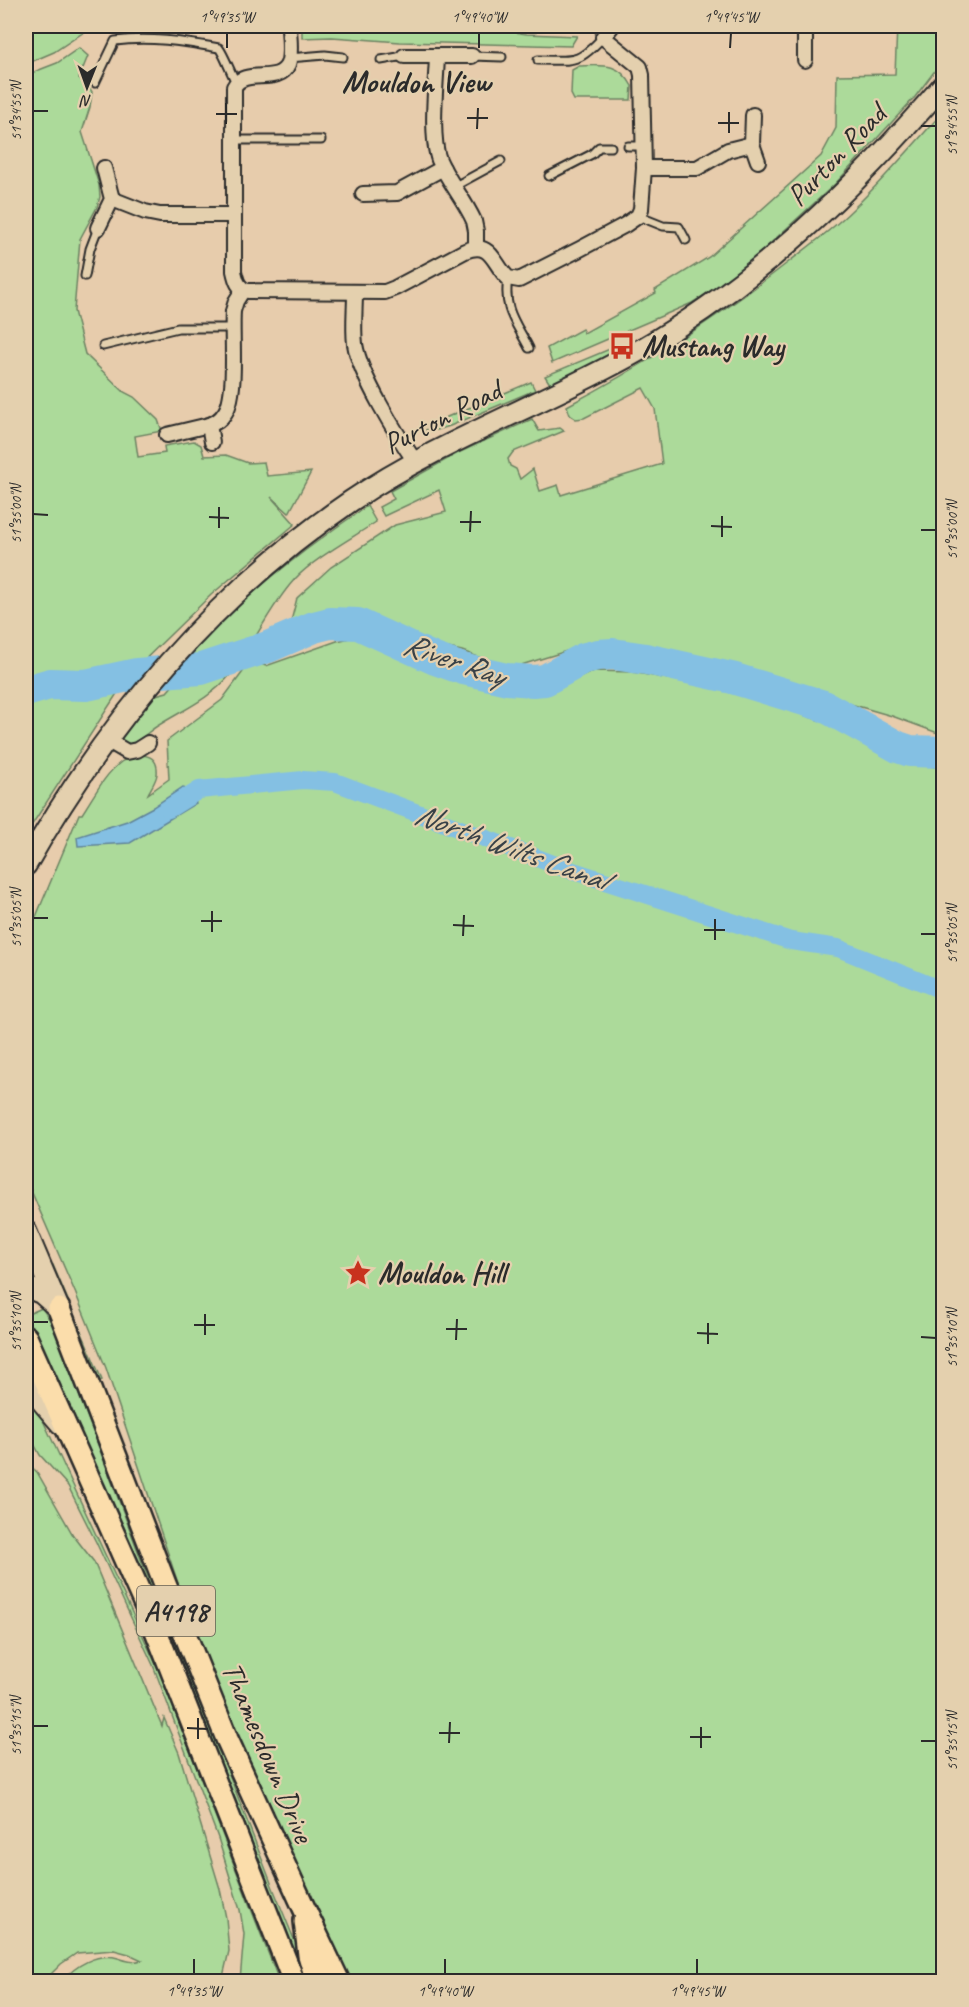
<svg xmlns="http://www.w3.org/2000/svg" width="969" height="2007" font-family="Caveat,sans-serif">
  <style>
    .green { fill: #acda9a; stroke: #6c8262; stroke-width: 1.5 }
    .water { fill: #84c0e3; stroke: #608499; stroke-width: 1.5 }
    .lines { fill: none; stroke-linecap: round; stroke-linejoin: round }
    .canal { stroke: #84c0e3; stroke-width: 18 }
    .river { stroke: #84c0e3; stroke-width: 32 }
    .service-casing { stroke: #2b2b2b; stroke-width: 11 }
    .minor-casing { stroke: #2b2b2b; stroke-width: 18 }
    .secondary-casing { stroke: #2b2b2b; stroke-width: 24 }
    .primary-casing { stroke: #2b2b2b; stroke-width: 26 }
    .service { stroke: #e4d0ae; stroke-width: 7 }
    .minor { stroke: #e4d0ae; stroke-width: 14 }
    .secondary { stroke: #e4d0ae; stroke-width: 20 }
    .primary { stroke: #fbddab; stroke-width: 21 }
    .ticks { fill: none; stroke: #2b2b2b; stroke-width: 2 }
    .labels { text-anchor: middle; stroke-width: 4.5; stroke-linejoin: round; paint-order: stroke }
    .shield { fill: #e4d0ae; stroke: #625c52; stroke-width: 1.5 }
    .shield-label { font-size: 28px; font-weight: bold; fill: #2b2b2b }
    .street-label { font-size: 30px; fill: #2b2b2b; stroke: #e4d0ae }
    .poi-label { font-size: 30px; font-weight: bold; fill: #2b2b2b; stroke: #e4d0ae; text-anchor: start }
    .neighbourhood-label { font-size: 32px; font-weight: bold; fill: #2b2b2b; stroke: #e4d0ae }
    .water-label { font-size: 32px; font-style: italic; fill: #384147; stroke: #e4d0ae }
    .neatline { fill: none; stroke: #2b2b2b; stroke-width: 2 }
    .ticks-label { font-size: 15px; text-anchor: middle; fill: #2b2b2b }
  </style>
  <rect width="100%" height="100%" fill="#e7ccac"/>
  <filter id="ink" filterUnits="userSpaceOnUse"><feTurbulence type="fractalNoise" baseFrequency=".0167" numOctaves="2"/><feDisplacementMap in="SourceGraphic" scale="12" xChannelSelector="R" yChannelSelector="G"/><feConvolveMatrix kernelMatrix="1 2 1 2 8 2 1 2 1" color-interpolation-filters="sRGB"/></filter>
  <g filter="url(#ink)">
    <g class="green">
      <polygon points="26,26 93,26 54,52 26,64"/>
      <polygon points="302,26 477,29 477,31 492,32 493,29 527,34 577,36 571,46 400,42 332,37 302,38"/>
      <polygon points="897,26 943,26 943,60 915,97 835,184 736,275 692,303 552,363 547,348 582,329 584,333 656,293 655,290 709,257 821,156 836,128 837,75 895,74"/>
      <polygon points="79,48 88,56 79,78 88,85 92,92 90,107 82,132 99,185 100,197 97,207 80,239 74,311 85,354 124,392 134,397 158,420 162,431 135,436 138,457 165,453 164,446 194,441 201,445 204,456 226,455 248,463 264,462 267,476 311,472 289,513 271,497 295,524 211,595 129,675 26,834 26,75 57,63"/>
      <path d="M579 66C603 65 619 62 632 86L631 100H574L571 94 572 70Z"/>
      <path d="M943 112V735L892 716 816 694 687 658 640 650 606 645 570 650 521 665 503 666 462 651 420 642 346 629 290 625 297 598 331 567 395 525 446 512 439 490 384 516 379 507 394 499 390 491 458 453 532 419 539 431 560 428 564 431 513 452 508 459 510 466 516 469 520 479 533 469 540 491 558 485 561 495 662 464 655 409 643 388 584 418 576 419 570 415 567 406C645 365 717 318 786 264 808 247 833 229 853 209 885 178 914 144 943 112Z"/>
      <polygon points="617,346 619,351 550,384 545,376"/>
      <polygon points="531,382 535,390 450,426 437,430 426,430 447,417"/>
      <path d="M367 506 376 522C352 538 313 559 294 580 268 609 254 645 230 675 211 698 183 710 159 725 148 731 137 745 124 745L120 739 123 734 152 696 167 692 191 665 190 658 194 646C248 594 305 548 367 506Z"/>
      <path d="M359 636 379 642 403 655 478 686 524 691 562 686 594 671 632 672 732 691 830 724 914 764 943 768V1981H346L204 1661 106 1368 75 1292 26 1179V937L35 919 79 814H82C94 796 104 775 121 762 136 752 159 751 157 774 156 782 150 789 148 794L169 779 167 741 222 700 251 661 266 666 337 641Z"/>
      <polygon points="53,1265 102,1380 96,1382 49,1267"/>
      <polygon points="42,1308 52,1323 144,1567 197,1691 273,1888 311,1981 305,1981 165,1626 115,1511 26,1315"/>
      <polygon points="26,1394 41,1416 160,1673 279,1981 240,1981 244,1934 240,1910 218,1838 153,1665 96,1542 68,1486 40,1455 26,1429"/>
      <path d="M26 1462 37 1472 73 1535 94 1562 162 1726 164 1718 179 1753 220 1889 226 1918 229 1951 222 1981H62C75 1966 97 1952 118 1958 128 1961 131 1963 142 1960L129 1954 114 1950 77 1953 61 1964 44 1981H26Z"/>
    </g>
    <polygon class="water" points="183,787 196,803 130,843 78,846 77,837 127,821 153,807"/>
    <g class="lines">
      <polyline class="canal" points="169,809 199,790 303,780 335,782 561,867 791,941 838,948 944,991"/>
      <polyline class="river" points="26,691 50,684 86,685 137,674 201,669 268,647 314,627 330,623 358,624 435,659 463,669 507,679 533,681 545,680 585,658 598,655 613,654 646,659 732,678 824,706 898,747 910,751 944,752"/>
      <defs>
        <g id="service">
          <polyline points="472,56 502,57"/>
          <polyline points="289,58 325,55 343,57"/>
          <polyline points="381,60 404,56"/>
          <path d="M538 60C574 60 577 65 603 37"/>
          <path d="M95 83 115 41C150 36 184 42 219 48 225 56 230 72 236 82"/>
          <polyline points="234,140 321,140"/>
          <polyline points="628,146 644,146"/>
          <polyline points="549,176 592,154 599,147 611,147"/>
          <polyline points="455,186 501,161"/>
          <polyline points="638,216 663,226 679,227 686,240"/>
          <polyline points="85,276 90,249 98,228"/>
          <path d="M508 278C503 310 515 321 529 348"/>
          <polyline points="103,346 178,328 232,328"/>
        </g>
        <g id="minor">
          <path d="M289 26C289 37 292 53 288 64 279 86 244 67 234 87V271C236 280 238 289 248 291L385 292 395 288 465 251C492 240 493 264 508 278L519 280 580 249 625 225 638 216 641 209 644 168 642 75 640 67 603 37 612 26"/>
          <polyline points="404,56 472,56"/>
          <path d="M437 57C436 84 430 136 439 160 448 181 464 199 474 221L476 231V248"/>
          <polyline points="805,60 805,31 809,26"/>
          <polyline points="753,115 752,144 758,161"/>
          <polyline points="644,168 697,168 728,150 752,144"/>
          <polyline points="363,194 397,193 443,168"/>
          <polyline points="112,199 145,212 160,215 234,215"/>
          <polyline points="98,228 112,199 104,168"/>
          <path d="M355 293C355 309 353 327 355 344 360 376 397 435 416 463"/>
          <polyline points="209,425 212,442"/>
          <path d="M167 435 209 425C215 423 221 419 224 414 238 397 231 335 233 311L236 301 243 290"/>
          <polyline points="105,739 127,752 137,750 148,743"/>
        </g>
        <g id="secondary">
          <path d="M26 865C108 720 212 596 351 501 441 440 545 404 640 350 758 282 856 187 944 84"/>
          <polyline points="26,1231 59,1309"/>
          <polyline points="26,1287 41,1293 57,1307"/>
          <polyline points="26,1383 61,1424"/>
        </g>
        <g id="primary">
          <polyline points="59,1309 165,1584 227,1739 304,1908 339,1982"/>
          <polyline points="26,1337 151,1618 294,1982"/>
          <polyline points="305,1921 309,1955 317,1982"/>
        </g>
      </defs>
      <use href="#service" class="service-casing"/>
      <use href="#minor" class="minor-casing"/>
      <use href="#secondary" class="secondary-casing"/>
      <use href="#primary" class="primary-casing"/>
      <use href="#service" class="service"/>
      <use href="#minor" class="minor"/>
      <use href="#secondary" class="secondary"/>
      <use href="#primary" class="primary"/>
    </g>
  </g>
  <path class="ticks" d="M227 48V33M479 48V33M730 48 731 33M33 111H48M216 114H237M467 118H488M718 123H739M226 124V103M921 126H936M477 129 478 108M729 133V112M33 514 48 515M209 517 229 518M460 522H481M711 526 732 527M219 528V507M921 530H936M470 532 471 511M722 537V516M33 918H48M201 921H222M453 925 474 926M704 930H725M212 932V911M921 934H936M463 936 464 915M715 940V919M33 1322H48M194 1325H215M446 1329H467M697 1333 718 1334M205 1335V1314M921 1337 936 1338M456 1340 457 1319M708 1344V1323M33 1726H48M187 1728 208 1729M439 1733H460M690 1737H711M198 1739V1718M921 1741H936M449 1743 450 1722M701 1748V1727M194 1974V1959M445 1974V1959M697 1974V1959"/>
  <defs>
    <symbol id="bus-bare" viewBox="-9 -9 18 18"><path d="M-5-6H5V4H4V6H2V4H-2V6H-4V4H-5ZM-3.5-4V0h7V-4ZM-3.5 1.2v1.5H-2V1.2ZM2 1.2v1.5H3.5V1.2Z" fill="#c8321e" stroke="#e4d0ae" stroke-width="2.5" paint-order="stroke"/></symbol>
    <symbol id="sight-bare" viewBox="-9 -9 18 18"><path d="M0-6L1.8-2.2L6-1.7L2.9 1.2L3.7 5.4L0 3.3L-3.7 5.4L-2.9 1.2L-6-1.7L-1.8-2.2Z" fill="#c8321e" stroke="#e4d0ae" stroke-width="2.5" paint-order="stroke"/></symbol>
  </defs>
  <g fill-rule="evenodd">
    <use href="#bus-bare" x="603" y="327" width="38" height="38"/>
    <use href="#sight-bare" x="339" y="1254" width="38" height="38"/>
  </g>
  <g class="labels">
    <rect class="shield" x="137" y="1586" width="78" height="50" rx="4.5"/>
    <g class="shield-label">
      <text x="176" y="1621">A4198</text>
    </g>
    <g class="street-label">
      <text transform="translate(836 155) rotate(-46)" y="10">Purton Road</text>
      <text transform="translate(442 417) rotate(-27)" y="10">Purton Road</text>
      <text transform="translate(268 1752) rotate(67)" y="10">Thamesdown Drive</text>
    </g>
    <g class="poi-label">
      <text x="642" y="356">Mustang Way</text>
      <text x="378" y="1283">Mouldon Hill</text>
    </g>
    <g class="neighbourhood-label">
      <text x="416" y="92">Mouldon View</text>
    </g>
    <g class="water-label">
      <text transform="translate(454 659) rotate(19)" y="11">River Ray</text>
      <text transform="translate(511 846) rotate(20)" y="11">North Wilts Canal</text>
    </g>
  </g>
  <rect width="969" height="2007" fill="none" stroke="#e4d0ae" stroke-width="66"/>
  <g transform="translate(87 87) rotate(181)" stroke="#e4d0ae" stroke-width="4.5" paint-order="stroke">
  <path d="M0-4.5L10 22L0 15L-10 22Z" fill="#2b2b2b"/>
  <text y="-9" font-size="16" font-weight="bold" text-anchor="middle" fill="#2b2b2b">N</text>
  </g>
  <rect x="33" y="33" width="903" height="1941" class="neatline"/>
  <g class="ticks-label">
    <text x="227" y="22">1°49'35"W</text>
    <text x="479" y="22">1°49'40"W</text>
    <text x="731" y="22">1°49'45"W</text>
    <text transform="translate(16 111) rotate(-90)" y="5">51°34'55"N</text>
    <text transform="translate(952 126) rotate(-90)" y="5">51°34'55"N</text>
    <text transform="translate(16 514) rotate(-90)" y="5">51°35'00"N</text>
    <text transform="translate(952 530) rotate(-90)" y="5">51°35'00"N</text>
    <text transform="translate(16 918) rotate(-90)" y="5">51°35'05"N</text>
    <text transform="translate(952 934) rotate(-90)" y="5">51°35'05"N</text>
    <text transform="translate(16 1322) rotate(-90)" y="5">51°35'10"N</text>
    <text transform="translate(952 1338) rotate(-90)" y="5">51°35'10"N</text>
    <text transform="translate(16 1726) rotate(-90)" y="5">51°35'15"N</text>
    <text transform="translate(952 1741) rotate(-90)" y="5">51°35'15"N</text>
    <text x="194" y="1996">1°49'35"W</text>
    <text x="445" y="1996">1°49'40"W</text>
    <text x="697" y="1996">1°49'45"W</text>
  </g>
</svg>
